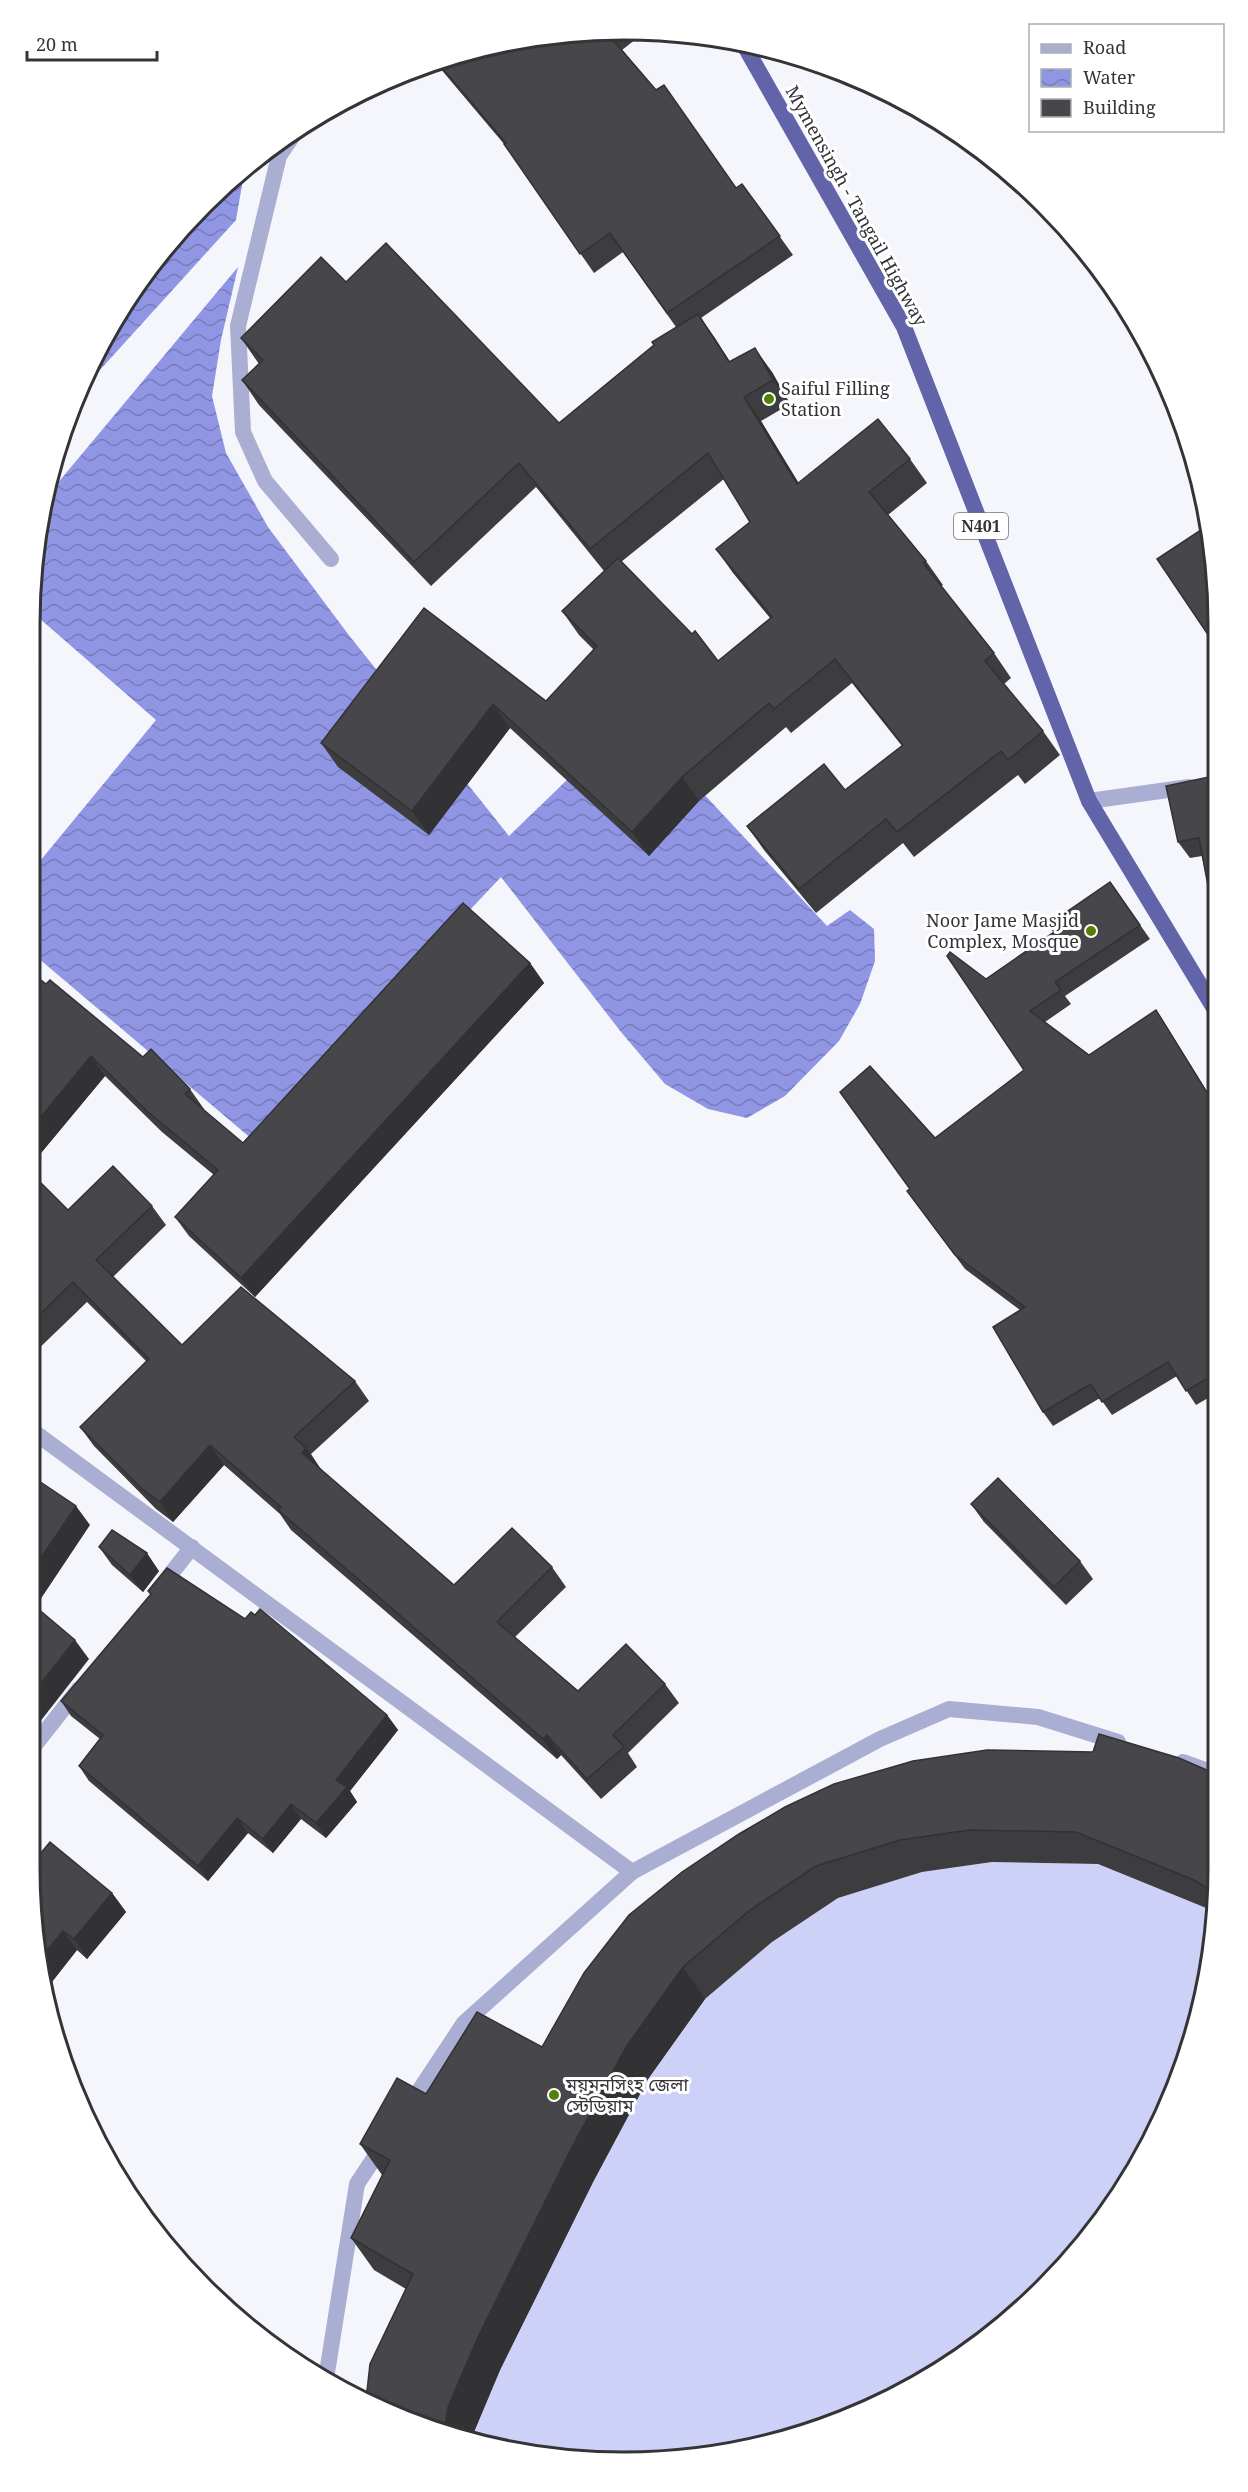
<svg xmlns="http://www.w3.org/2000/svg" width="1248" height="2492" font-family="'Noto Serif','Noto Sans Bengali',serif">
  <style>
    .grass { fill: #cdd1f7 }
    .water { fill: url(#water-waves) }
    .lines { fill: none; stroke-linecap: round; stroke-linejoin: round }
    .service { stroke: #aaaed2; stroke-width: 16 }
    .minor { stroke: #aaaed2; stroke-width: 16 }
    .trunk { stroke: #6264a9; stroke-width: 16 }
    .wall { fill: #3d3d40; fill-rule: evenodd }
    .shaded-wall { fill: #323234 }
    .building { fill: #47474b; stroke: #323234; stroke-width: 1.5 }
    .poi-dot { fill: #538008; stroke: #fff; stroke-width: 2 }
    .labels { text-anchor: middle; stroke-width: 6; stroke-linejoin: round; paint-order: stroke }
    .shield { fill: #fff; stroke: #717173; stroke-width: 1.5 }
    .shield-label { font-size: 16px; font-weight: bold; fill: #343437 }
    .street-label { font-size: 18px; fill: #343437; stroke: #fff }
    .poi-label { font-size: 18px; fill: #343437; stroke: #fff; text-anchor: start }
    .rim { fill: none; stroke: #343437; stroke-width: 3 }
  </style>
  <defs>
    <pattern id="water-waves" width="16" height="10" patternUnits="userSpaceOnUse" patternTransform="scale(1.5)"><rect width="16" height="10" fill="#9196e4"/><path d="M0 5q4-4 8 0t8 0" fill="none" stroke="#777bba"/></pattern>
  </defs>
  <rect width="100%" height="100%" fill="#f5f6fc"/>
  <polygon class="grass" points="992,1862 1098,1864 1216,1912 1198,2021 1157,2130 1118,2198 1044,2288 985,2339 887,2401 815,2431 701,2457 585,2461 508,2451 471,2439 500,2370 593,2182 648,2079 705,1999 772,1942 838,1898 922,1872"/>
  <g class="water">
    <polygon points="245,168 236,220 80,392 91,362 153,263 232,178"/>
    <polygon points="238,267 221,340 212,396 226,453 268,527 348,634 509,836 632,717 827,926 850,910 874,929 875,961 860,1004 839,1041 785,1096 747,1118 708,1109 665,1084 621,1032 501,877 253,1140 31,952 31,872 156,720 31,611 31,585 46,497"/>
  </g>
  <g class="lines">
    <g class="service">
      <polyline points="1183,1762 1216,1774"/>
      <polyline points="407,2109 464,2023 632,1872 880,1739 949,1709 1038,1717 1118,1742"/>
      <polyline points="326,2379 357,2184 384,2143"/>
    </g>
    <g class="minor">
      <polyline points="294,134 279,156 238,326 243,432 265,481 331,559"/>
      <polyline points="1089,801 1189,787"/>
      <polyline points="30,1429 632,1872"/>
      <polyline points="159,1589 192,1547"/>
      <polyline points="30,1751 79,1689"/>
    </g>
    <polyline class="trunk" points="744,45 904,327 1089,801 1214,1008"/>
  </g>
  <g class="wall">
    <path d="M645 32 622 50 736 188 742 184 793 255 701 318 730 362 772 372 790 404 761 421 798 483 910 459 927 483 888 515 926 561 943 585 941 586 994 653 1011 678 1004 684 1043 731 1060 755 1025 784 1018 775 914 857 903 843 816 913 764 850 747 826 845 790 902 746 852 683 791 733 786 727 699 801 649 856 510 728 429 835 338 767 321 743 424 608 546 701 594 650 579 635 562 611 604 571 536 487 431 586 259 405 242 380 259 364 241 338 346 282 559 423 676 327 623 252 594 273 504 144 434 61 546 35ZM724 479 750 522 716 549 733 573 770 618 718 661 621 562Z"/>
    <polygon points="1214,776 1214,898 1209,891 1202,856 1190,858 1178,842"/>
    <polygon points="1110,882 1150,939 1065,996 1071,1004 1045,1022 1089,1055 1156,1010 1165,1024 1214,1103 1215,1394 1196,1405 1177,1376 1112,1415 1100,1398 1053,1426 1043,1412 1020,1310 965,1269 907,1191 909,1189 935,1138 1024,1070 986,979 1054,932"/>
    <polygon points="530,963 544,983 255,1297 189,1236 175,1217 214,1175 162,1132 105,1076 31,1165 46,984 143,1057 190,1089 204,1109 203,1110 243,1143"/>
    <polygon points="31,1173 68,1210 152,1206 166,1225 113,1277 182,1345 355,1381 369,1401 311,1454 320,1468 320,1469 454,1585 552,1567 566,1587 515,1637 578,1691 665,1684 679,1703 628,1753 637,1767 601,1799 561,1755 557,1759 291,1530 280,1514 224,1465 173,1522 156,1509 94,1446 80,1427 146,1361 87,1302 30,1357"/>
    <polygon points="971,1504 1080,1561 1093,1579 1066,1605 984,1522"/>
    <polygon points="99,1547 159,1571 143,1592 112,1565"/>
    <polygon points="148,1591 387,1715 398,1730 350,1791 357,1802 326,1838 301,1819 273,1853 248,1833 208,1881 89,1781 79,1766 100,1739 71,1716 61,1701 151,1595"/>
    <polygon points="1216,1774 1217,1906 1216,1912 1098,1864 992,1862 922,1872 838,1898 772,1942 705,1999 648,2079 593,2182 500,2370 471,2439 406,2289 374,2270 351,2238 382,2175 360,2144 426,2094 542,2047 682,1872"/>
    <polygon points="30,1866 112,1893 126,1912 87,1959 77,1950 44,1992 41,1984"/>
  </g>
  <g class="shaded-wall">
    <polygon points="698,314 715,338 746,387 729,362"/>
    <polygon points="755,348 772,372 790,404 773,380"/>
    <polygon points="744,397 761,421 814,508 797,484"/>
    <polygon points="493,704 510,728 429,835 412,811"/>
    <polygon points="682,777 699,801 649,856 632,832"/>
    <polygon points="530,963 544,983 255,1297 241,1278"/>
    <polygon points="1156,1010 1165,1024 1214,1103 1214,1104"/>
    <polygon points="91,1056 105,1076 31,1165 31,1129"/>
    <polygon points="210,1445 224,1465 173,1522 160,1502"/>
    <polygon points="306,1448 320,1468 316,1473 302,1453"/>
    <polygon points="76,1506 90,1525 32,1612 30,1609 30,1574"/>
    <polygon points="147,1553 159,1571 143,1592 130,1575"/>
    <polygon points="75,1640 89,1659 32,1732 30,1730 30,1697"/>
    <polygon points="387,1715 398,1730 350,1791 357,1802 326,1838 316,1823 336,1780"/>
    <polygon points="547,1735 561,1755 557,1759 543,1739"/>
    <polygon points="291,1804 301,1819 273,1853 263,1839"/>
    <polygon points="237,1818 248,1833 208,1881 198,1866"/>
    <polygon points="112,1893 126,1912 87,1959 74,1939"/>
    <polygon points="63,1931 77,1950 44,1992 41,1984 39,1960"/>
    <polygon points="683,1967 705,1999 648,2079 593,2182 500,2370 471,2439 444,2431 448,2407 478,2337 571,2149 626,2047"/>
  </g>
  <g class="building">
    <polygon points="607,33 656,90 664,85 736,188 742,184 780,236 667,313 610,233 580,254 504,144 506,143 436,61 546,35"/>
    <polygon points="386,243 559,423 654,345 652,342 698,314 729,362 755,348 773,380 744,397 797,484 878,419 910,459 869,492 926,561 923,563 994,653 985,661 1043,731 1008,760 1001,751 897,832 886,819 799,889 747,826 824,764 845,790 903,745 835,659 774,709 769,703 682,777 632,832 493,704 412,811 321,743 424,608 546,701 597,646 562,611 618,558 692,634 695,631 718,661 772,617 716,549 750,522 708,453 590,549 519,463 414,562 242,380 263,360 241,338 321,257 346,282"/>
    <polygon points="1207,526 1213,546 1213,642 1157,559"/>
    <polygon points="1214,776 1214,891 1209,891 1199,838 1178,842 1166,786"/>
    <polygon points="1110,882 1140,925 1055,982 1061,990 1030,1011 1089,1055 1156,1010 1214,1104 1215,1374 1186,1391 1168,1362 1102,1402 1091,1384 1043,1412 993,1327 1025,1307 955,1255 907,1191 910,1189 840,1092 870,1066 935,1138 1024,1070 947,956 950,952 986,979 1054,932 1049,924"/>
    <polygon points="463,903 530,963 241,1278 175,1217 218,1170 148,1112 91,1056 31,1129 31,972 46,984 50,980 143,1057 151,1049 190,1089 185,1094 243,1143"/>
    <polygon points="113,1166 152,1206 96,1260 182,1345 241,1287 355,1381 294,1437 306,1448 302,1453 454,1585 512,1528 552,1567 497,1622 578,1691 626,1644 665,1684 613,1735 624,1747 587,1779 547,1735 543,1739 278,1510 281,1507 210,1445 160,1502 142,1489 80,1427 149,1359 73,1282 31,1323 31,1173 68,1210"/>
    <polygon points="998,1478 1080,1561 1054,1587 971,1504"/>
    <polygon points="36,1479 76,1506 30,1574 30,1487"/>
    <polygon points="112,1530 147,1553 130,1575 99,1547"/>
    <polygon points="167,1568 245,1619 251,1612 255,1615 260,1609 387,1715 336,1780 347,1787 316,1823 291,1804 263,1839 237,1818 198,1866 79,1766 103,1735 61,1701 151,1594 148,1591"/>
    <polygon points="30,1602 75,1640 30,1697"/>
    <polygon points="1099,1734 1179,1758 1216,1774 1217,1894 1194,1880 1076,1832 970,1830 900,1840 816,1866 750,1910 683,1967 626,2047 571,2149 478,2337 448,2407 444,2431 396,2417 366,2400 370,2364 413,2274 351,2238 390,2160 360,2144 397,2078 426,2094 477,2012 542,2047 584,1973 629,1915 682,1872 739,1834 785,1807 834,1784 913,1761 987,1750 1093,1752"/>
    <polygon points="50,1842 112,1893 74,1939 63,1931 39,1960 30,1866"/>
  </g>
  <g class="poi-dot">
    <circle cx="769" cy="399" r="6"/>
    <circle cx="1091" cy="931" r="6"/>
    <circle cx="554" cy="2095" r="6"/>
  </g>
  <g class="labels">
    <rect class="shield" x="954" y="513" width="54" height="26" rx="4.5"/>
    <g class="shield-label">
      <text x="981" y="532">N401</text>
    </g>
    <g class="street-label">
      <text transform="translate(856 206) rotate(61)" y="6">Mymensingh - Tangail Highway</text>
    </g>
    <g class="poi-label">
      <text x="781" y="395">Saiful Filling<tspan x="781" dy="21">Station</tspan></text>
      <text x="1079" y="927" text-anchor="end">Noor Jame Masjid<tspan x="1079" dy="21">Complex, Mosque</tspan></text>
      <text x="566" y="2091">ময়মনসিংহ জেলা<tspan x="566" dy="21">স্টেডিয়াম</tspan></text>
    </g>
  </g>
  <path d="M0 0H1248V2492H0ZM624 40H624A584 584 0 0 1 1208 624V1868A584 584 0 0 1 624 2452H624A584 584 0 0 1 40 1868V624A584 584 0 0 1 624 40Z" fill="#fff" fill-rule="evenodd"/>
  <path class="rim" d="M624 40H624A584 584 0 0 1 1208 624V1868A584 584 0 0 1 624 2452H624A584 584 0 0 1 40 1868V624A584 584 0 0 1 624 40Z"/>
  <rect x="1029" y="24" width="195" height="108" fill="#ffffff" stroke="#aeaeaf" stroke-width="1.5"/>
  <rect x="1041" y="44" width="30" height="9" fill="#aaaed2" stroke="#aeaeaf" stroke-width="1.5"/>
  <text x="1083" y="54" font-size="18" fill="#343437">Road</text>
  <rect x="1041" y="69" width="30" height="18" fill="url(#water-waves)" stroke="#aeaeaf" stroke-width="1.5"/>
  <text x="1083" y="84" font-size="18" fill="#343437">Water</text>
  <rect x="1041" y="99" width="30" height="18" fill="#47474b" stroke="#aeaeaf" stroke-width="1.5"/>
  <text x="1083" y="114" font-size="18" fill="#343437">Building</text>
  <path d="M27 51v9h130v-9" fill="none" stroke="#343437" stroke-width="3"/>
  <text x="36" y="51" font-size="18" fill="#343437" stroke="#ffffff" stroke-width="4.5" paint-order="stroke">20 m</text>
</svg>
